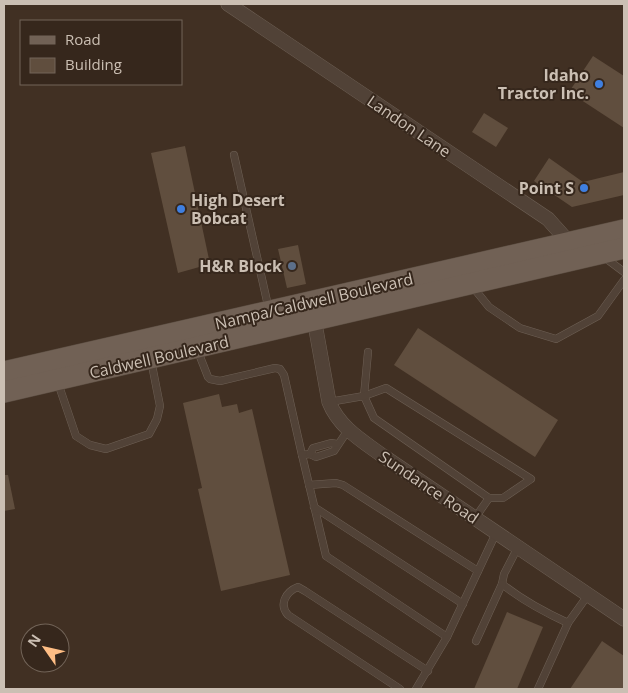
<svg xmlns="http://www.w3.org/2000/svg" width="628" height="693" font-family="'Open Sans',sans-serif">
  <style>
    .building { fill: #604e3e }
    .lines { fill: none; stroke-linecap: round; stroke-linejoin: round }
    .lane-casing { stroke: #6e6055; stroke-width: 8 }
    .street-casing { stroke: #6e6055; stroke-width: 15 }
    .primary-casing { stroke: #5a4c40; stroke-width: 22 }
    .lane { stroke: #514237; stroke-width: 7 }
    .street { stroke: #514237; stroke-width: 14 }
    .primary { stroke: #716155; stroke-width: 21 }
    .shop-dot { fill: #3f7fe0; stroke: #36271c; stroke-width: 2 }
    .service-dot { fill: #5c6f8a; stroke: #36271c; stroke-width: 2 }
    .labels { text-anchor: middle; stroke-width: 4; stroke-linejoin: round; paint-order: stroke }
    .poi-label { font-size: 16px; font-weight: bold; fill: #cbbfb3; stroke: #36271c; text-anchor: end }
    .street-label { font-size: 16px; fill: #cbbfb3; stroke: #36271c }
  </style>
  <rect width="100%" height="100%" fill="#413023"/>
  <g class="building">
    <polygon points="593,56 624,76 624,128 569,92"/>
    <polygon points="484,113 508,128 496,147 472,132"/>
    <polygon points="185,146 210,264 178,273 151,153"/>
    <polygon points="549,158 583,182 624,172 624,195 572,207 534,181"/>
    <polygon points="298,245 306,284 287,288 278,249"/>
    <polygon points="418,328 558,420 535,457 394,365"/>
    <polygon points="219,394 222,407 237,404 239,413 252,409 290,575 221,591 198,489 202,488 183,403"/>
    <polygon points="4,475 8,475 15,509 4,511"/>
    <polygon points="507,612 543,627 517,689 474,689"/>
    <polygon points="602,641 624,656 624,689 570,689"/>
  </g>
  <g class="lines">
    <defs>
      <g id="lane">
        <polyline points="234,155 269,310"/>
        <polyline points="604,257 624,272"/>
        <polyline points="472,286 489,307 520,328 556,339 598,316 624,280"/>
        <polyline points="197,349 208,377 210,379 220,381 275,368 280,369 284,375 302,455 310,454 316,457 334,451 348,430"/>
        <polyline points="368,352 364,396 374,418 489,498"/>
        <polyline points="58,383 76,436 90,445 106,449 149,434 157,419 160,406 151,360"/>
        <polyline points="329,402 364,396 386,388 531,479 503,498 489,498 475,518"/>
        <polyline points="310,454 313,448 331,443 337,444"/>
        <polyline points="302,455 326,556 447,637 496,533"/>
        <polyline points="309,485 336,483 343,485 478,571"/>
        <polyline points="314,507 463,604"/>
        <path d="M518 547 504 574 502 584C522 600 544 612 568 623L588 595"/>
        <polyline points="476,641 502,584"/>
        <path d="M400 689 288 615C279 605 285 592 298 587L305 591 428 671"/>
        <polyline points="416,689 447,637"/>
        <polyline points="538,689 568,623"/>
      </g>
      <g id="street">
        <polyline points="228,4 548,219 573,247"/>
        <path d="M313 313 329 402C339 427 361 440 383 456L624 619"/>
      </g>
      <g id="primary">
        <polyline points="4,372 624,230"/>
        <polyline points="4,392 624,248"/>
      </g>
    </defs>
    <use href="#lane" class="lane-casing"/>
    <use href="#street" class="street-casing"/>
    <use href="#primary" class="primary-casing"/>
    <use href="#lane" class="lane"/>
    <use href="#street" class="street"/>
    <use href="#primary" class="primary"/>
  </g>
  <g class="shop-dot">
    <circle cx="599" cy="84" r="5"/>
    <circle cx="584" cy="188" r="5"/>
    <circle cx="181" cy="209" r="5"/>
  </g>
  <circle class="service-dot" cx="292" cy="266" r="5"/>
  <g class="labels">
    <g class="poi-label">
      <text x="589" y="81">Idaho<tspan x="589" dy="18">Tractor Inc.</tspan></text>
      <text x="574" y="194">Point S</text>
      <text x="191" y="206" text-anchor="start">High Desert<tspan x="191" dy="18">Bobcat</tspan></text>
      <text x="282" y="272">H&amp;R Block</text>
    </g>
    <g class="street-label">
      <text transform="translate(409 126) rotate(34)" y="6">Landon Lane</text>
      <text transform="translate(314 301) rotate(-13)" y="6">Nampa/Caldwell Boulevard</text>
      <text transform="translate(159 357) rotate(-13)" y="6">Caldwell Boulevard</text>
      <text transform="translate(429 487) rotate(34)" y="6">Sundance Road</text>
    </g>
  </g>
  <rect width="628" height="693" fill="none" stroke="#cbbfb3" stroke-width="10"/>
  <rect x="20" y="20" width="162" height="65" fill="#36271c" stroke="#726458"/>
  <rect x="30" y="36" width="25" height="8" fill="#716155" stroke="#726458"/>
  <text x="65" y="45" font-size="15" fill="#cbbfb3">Road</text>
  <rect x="30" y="58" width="25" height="15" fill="#604e3e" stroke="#726458"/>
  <text x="65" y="70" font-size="15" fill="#cbbfb3">Building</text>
  <g transform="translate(45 648) rotate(304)"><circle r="24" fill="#36271c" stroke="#726458"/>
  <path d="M0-4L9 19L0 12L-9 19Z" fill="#ffbe85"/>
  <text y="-8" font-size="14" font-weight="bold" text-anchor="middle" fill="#cbbfb3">N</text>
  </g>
</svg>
